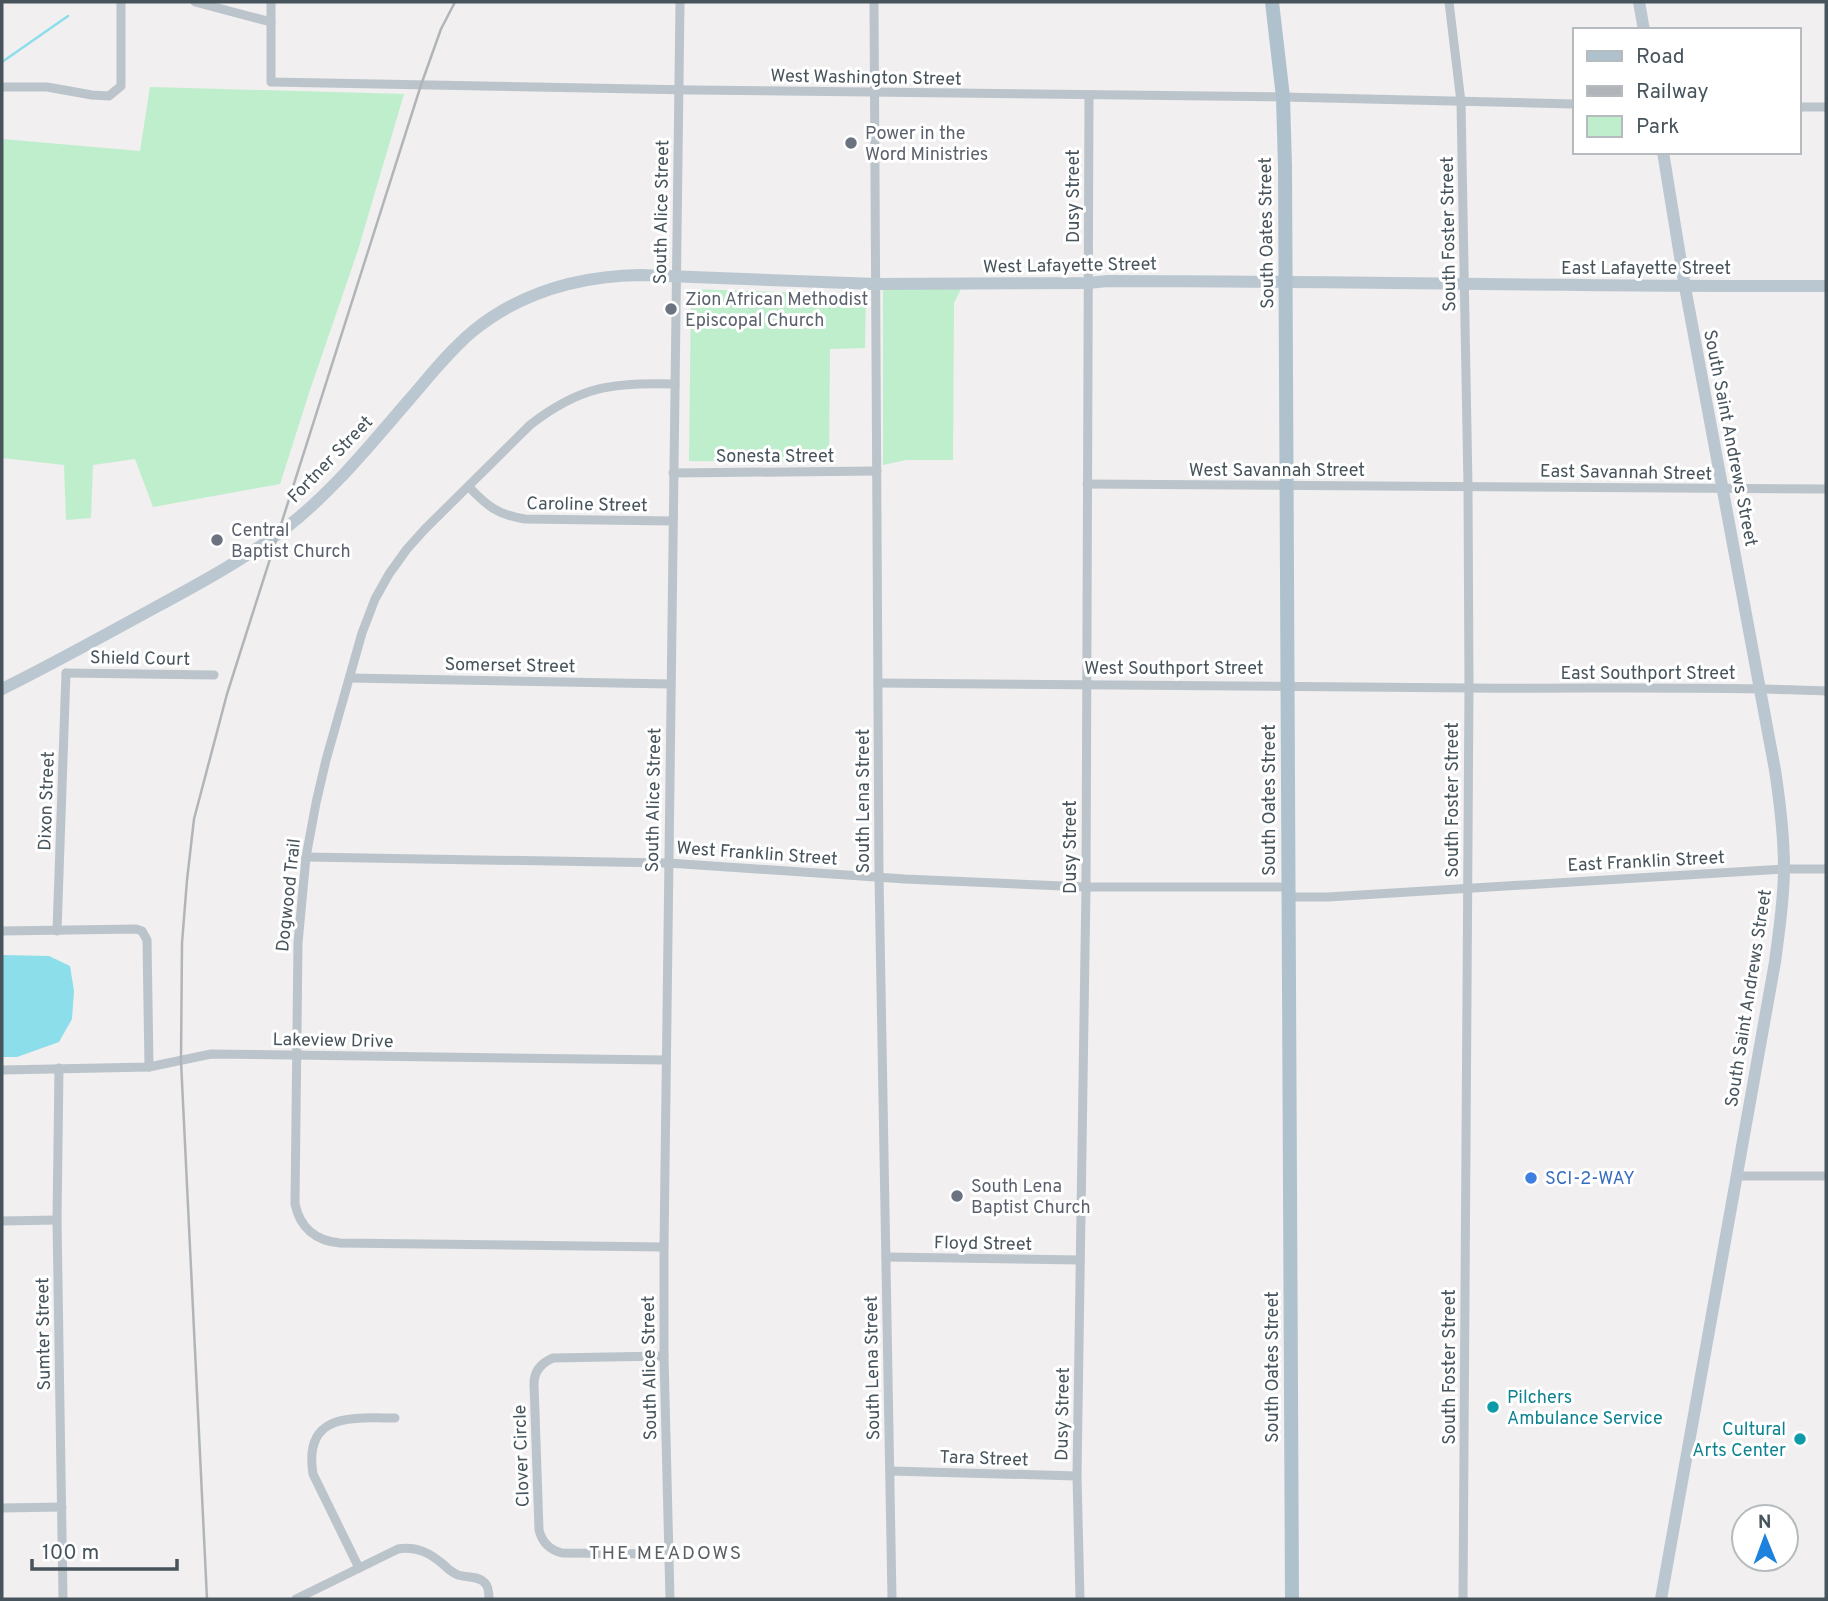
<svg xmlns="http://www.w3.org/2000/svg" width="1828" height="1601" font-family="Overpass,sans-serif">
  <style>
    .green { fill: #beeecc }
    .water { fill: #8cdeea }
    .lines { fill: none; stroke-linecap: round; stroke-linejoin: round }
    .stream { stroke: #8cdeea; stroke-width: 2.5 }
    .street { stroke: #bbc4cb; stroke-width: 9 }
    .secondary { stroke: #bbc7d0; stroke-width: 12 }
    .primary { stroke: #afc1cd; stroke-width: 14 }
    .rail { stroke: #b1b5b9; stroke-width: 2.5 }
    .worship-dot { fill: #6b7280; stroke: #fff; stroke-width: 2.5 }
    .shop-dot { fill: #3f7fe0; stroke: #fff; stroke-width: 2.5 }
    .culture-dot { fill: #0f9aa8; stroke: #fff; stroke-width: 2.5 }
    .labels { text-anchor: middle; stroke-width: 6; stroke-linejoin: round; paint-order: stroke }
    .street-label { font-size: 18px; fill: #47545c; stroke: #fff }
    .worship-label { font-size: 18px; fill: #5b616d; stroke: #fff; text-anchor: start }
    .shop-label { font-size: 18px; fill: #366cbe; stroke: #fff; text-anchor: start }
    .culture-label { font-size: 18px; fill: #0d838f; stroke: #fff; text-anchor: start }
    .neighbourhood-label { font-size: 19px; letter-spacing: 2px; fill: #5b6064; stroke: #fff }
  </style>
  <rect width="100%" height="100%" fill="#f1efef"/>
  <g class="green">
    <polygon points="150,87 404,94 358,250 309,393 280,484 153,507 135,459 93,465 91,518 66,520 64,465 2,458 2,139 140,151"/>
    <polygon points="691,289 866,295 865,348 830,349 829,462 689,461"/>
    <polygon points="885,289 961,289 954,303 953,460 906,460 883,465 883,291"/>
  </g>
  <polygon class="water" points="2,955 49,956 70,966 74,991 72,1019 59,1042 17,1057 2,1057"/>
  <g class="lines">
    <polyline class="stream" points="2,62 68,16"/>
    <g class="street">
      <polyline points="195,2 271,22"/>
      <polyline points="271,2 271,82 692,90 1283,97 1574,104"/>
      <polyline points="874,2 879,876 892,1599"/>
      <polyline points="1449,2 1461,102 1468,486 1469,688 1463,1599"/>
      <polyline points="2,87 47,87 92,95 109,96 121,86 121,2"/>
      <polyline points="1798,107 1826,107"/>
      <polyline points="673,473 877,471"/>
      <polyline points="1087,484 1826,489"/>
      <path d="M469 487C487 506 498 515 525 519L673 521"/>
      <polyline points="66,673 214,675"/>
      <polyline points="350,678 670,684"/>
      <path d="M878 683C1076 683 1274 687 1471 688 1590 689 1708 686 1826 691"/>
      <polyline points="306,857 668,863 905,879 1086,887 1289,887"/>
      <polyline points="1289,897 1328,897 1784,869 1826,869"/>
      <polyline points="2,931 136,929 142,931 147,940 149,1067"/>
      <polyline points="57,931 66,673"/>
      <polyline points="59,1068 57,1220 63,1599"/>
      <polyline points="2,1070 149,1067 211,1054 666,1060"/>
      <polyline points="1736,1176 1826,1176"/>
      <polyline points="2,1221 57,1220"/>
      <path d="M664 1247 340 1243C316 1241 300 1228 295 1204L298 943 306 857 316 803 326 760 362 633 375 599 389 574 407 549 425 529 530 425C580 386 613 382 675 384"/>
      <polyline points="886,1257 1080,1260"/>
      <path d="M664 1356 553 1358C541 1363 534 1371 534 1384L539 1530C542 1542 550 1550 562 1553L669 1554"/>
      <polyline points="890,1471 1077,1476"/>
      <polyline points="2,1508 62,1507"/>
      <path d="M359 1568 313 1474C303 1412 352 1418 395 1418"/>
      <path d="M296 1599 398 1549C417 1546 430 1553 444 1565 448 1569 453 1573 458 1575 467 1578 478 1575 485 1583 489 1587 489 1594 489 1599"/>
      <polyline points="670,1599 664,1356 664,1247 680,2"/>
      <polyline points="1080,1599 1077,1476 1086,887 1089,95"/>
    </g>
    <g class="secondary">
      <polyline points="1639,2 1644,30"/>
      <path d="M2 689C51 665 99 638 147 612 195 586 244 560 287 527 333 491 371 444 408 401 429 377 449 351 473 331 521 292 580 276 641 275L876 284 1088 283 1108 281C1348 281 1587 287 1826 286"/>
      <path d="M1661 1599 1775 962C1779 931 1784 900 1784 868 1784 835 1780 803 1775 770L1685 287 1663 152"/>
    </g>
    <polyline class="primary" points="1272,2 1283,97 1285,167 1292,1599"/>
    <polyline class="rail" points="207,1599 181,1061 182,943 187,880 194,819 227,694 421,85 441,29 455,2"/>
  </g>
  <g class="worship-dot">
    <circle cx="851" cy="143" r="7"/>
    <circle cx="671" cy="309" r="7"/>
    <circle cx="217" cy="540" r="7"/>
    <circle cx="957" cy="1196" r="7"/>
  </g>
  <circle class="shop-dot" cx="1531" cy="1178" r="7"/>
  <g class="culture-dot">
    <circle cx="1493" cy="1407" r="7"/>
    <circle cx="1800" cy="1439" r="7"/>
  </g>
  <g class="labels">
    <g class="street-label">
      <text transform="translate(866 77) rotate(1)" y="6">West Washington Street</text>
      <text transform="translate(1073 196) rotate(-90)" y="6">Dusy Street</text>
      <text transform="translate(661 212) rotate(-89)" y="6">South Alice Street</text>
      <text transform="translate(1266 233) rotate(-91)" y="6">South Oates Street</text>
      <text transform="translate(1448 234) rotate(-91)" y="6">South Foster Street</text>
      <text transform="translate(1070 265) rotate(-1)" y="6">West Lafayette Street</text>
      <text x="1646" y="274">East Lafayette Street</text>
      <text transform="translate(1731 438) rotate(79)" y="6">South Saint Andrews Street</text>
      <text x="775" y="462">Sonesta Street</text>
      <text transform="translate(330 459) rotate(-46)" y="6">Fortner Street</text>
      <text x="1277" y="476">West Savannah Street</text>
      <text transform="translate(1626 472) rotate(1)" y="6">East Savannah Street</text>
      <text transform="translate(587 504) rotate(1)" y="6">Caroline Street</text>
      <text transform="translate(140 658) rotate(1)" y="6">Shield Court</text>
      <text transform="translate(510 665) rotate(1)" y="6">Somerset Street</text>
      <text x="1174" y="674">West Southport Street</text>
      <text x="1648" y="679">East Southport Street</text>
      <text transform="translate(653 800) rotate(-89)" y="6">South Alice Street</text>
      <text transform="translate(1269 800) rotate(-90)" y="6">South Oates Street</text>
      <text transform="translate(1452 800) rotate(-90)" y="6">South Foster Street</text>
      <text transform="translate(46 801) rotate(-88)" y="6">Dixon Street</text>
      <text transform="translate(863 801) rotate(-90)" y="6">South Lena Street</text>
      <text transform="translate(1070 847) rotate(-90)" y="6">Dusy Street</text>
      <text transform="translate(757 853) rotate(4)" y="6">West Franklin Street</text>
      <text transform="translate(1646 861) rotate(-3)" y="6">East Franklin Street</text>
      <text transform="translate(288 895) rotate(-84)" y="6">Dogwood Trail</text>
      <text transform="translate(1748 998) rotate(-81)" y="6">South Saint Andrews Street</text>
      <text transform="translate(333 1040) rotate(1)" y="6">Lakeview Drive</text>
      <text transform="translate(983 1243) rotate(1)" y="6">Floyd Street</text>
      <text transform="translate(43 1334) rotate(-91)" y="6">Sumter Street</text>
      <text transform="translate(1272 1367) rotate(-90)" y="6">South Oates Street</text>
      <text transform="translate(1449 1367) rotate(-90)" y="6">South Foster Street</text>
      <text transform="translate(649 1368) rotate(-91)" y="6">South Alice Street</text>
      <text transform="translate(872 1368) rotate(-91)" y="6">South Lena Street</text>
      <text transform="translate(1062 1414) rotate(-89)" y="6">Dusy Street</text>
      <text transform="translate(521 1456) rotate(-92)" y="6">Clover Circle</text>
      <text transform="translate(984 1458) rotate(2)" y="6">Tara Street</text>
    </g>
    <g class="worship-label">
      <text x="865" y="139">Power in the<tspan x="865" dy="21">Word Ministries</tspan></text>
      <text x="685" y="305">Zion African Methodist<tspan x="685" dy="21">Episcopal Church</tspan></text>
      <text x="231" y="536">Central<tspan x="231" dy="21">Baptist Church</tspan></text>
      <text x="971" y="1192">South Lena<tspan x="971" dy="21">Baptist Church</tspan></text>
    </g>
    <g class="shop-label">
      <text x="1545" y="1184">SCI-2-WAY</text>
    </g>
    <g class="culture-label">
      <text x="1507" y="1403">Pilchers<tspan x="1507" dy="21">Ambulance Service</tspan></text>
      <text x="1786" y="1435" text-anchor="end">Cultural<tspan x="1786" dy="21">Arts Center</tspan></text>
    </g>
    <g class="neighbourhood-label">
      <text x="666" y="1559">THE MEADOWS</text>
    </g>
  </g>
  <rect width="1828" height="1601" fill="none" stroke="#47545c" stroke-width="7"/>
  <rect x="1573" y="28" width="228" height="126" fill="#ffffff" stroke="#b5bbbe" stroke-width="2"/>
  <rect x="1587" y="51" width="35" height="10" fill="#afc1cd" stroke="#b5bbbe" stroke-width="2"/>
  <text x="1636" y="63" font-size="21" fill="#47545c">Road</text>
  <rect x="1587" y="86" width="35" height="10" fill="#b1b5b9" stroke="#b5bbbe" stroke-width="2"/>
  <text x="1636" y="98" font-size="21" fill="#47545c">Railway</text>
  <rect x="1587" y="116" width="35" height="21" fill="#beeecc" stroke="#b5bbbe" stroke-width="2"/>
  <text x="1636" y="133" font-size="21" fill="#47545c">Park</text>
  <g transform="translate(1765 1538) rotate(359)"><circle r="33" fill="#ffffff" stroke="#b5bbbe" stroke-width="2"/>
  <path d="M0-5L12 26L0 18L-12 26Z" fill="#1d82dd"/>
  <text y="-10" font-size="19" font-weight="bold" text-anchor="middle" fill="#47545c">N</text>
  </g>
  <path d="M32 1559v10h145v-10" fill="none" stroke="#47545c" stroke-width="3.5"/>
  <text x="42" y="1559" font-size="21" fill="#47545c" stroke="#ffffff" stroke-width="5" paint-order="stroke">100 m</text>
</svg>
